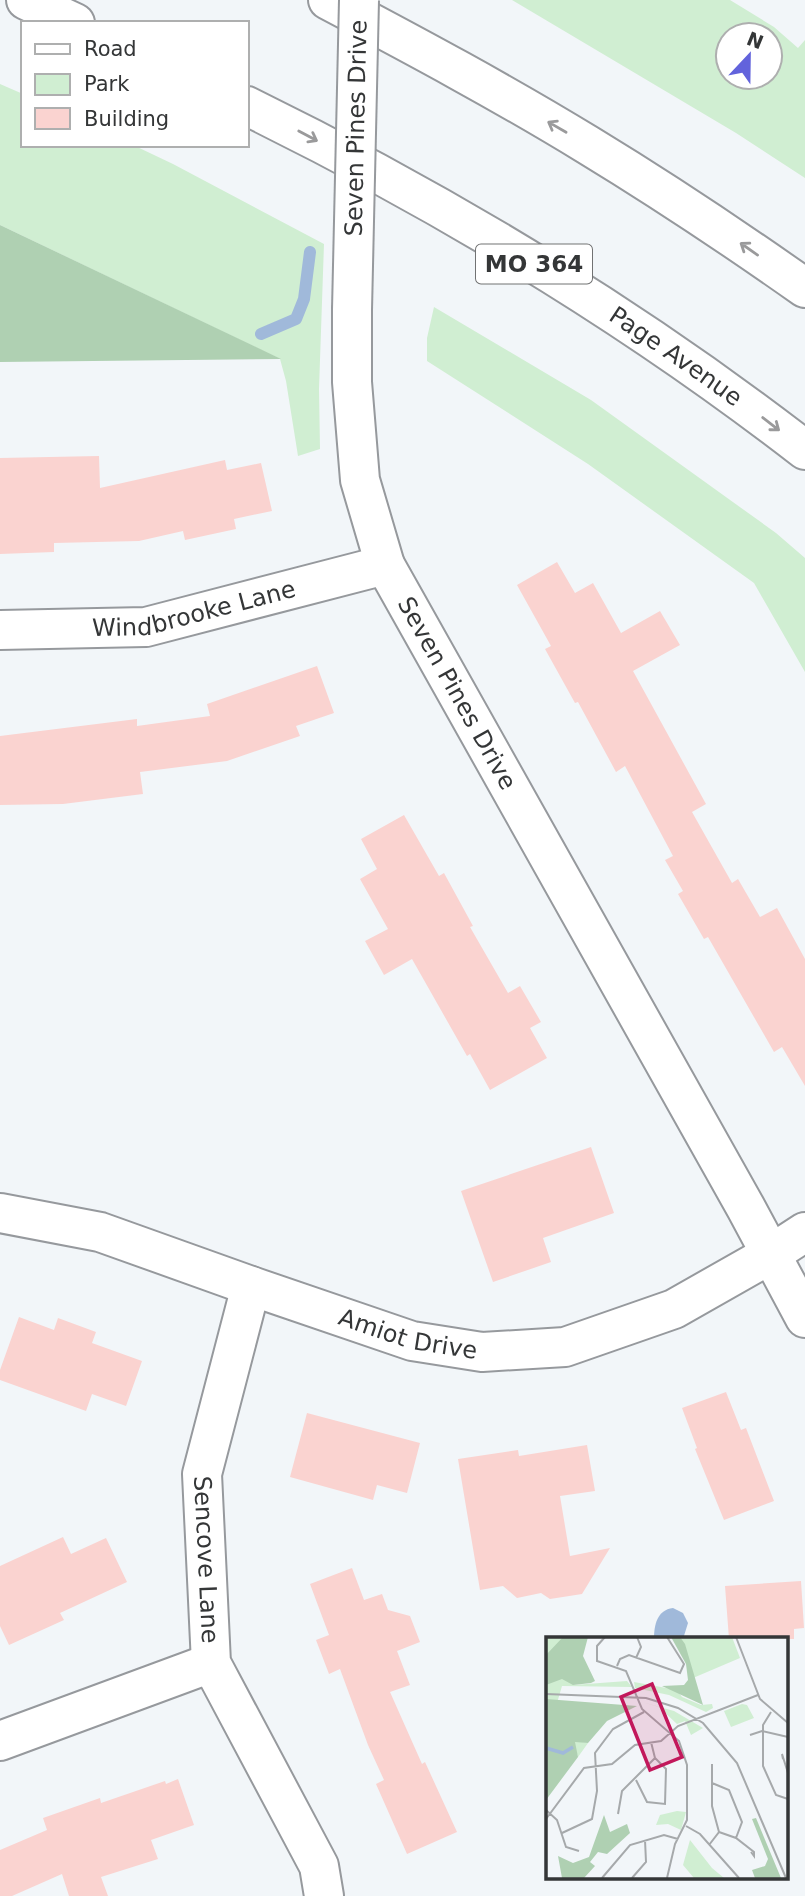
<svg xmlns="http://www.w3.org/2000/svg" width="805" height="1896" font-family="'DejaVu Sans',sans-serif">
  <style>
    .green { fill: #d0eed2; fill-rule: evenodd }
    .forest { fill: #afd0b2 }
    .water { fill: #a0b9da }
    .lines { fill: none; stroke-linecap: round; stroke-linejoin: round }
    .stream { stroke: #a0b9da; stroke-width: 12 }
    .building { fill: #fad3d0 }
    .street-casing { stroke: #96999d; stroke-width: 42 }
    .highway-casing { stroke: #96999d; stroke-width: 42 }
    .street { stroke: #fff; stroke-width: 38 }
    .highway { stroke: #fff; stroke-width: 38 }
    .street-bridge-casing { stroke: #96999d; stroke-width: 42; stroke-linecap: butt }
    .street-bridge { stroke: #fff; stroke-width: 38 }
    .oneway { stroke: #9a9a9b }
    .labels { text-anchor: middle; stroke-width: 5; stroke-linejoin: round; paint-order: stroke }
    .shield { fill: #fff; stroke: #717273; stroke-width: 2 }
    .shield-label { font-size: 23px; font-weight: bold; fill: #343637 }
    .street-label { font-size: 24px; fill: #343637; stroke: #fff }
    .inset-river { fill: none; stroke: #a0b9da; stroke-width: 3.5 }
    .inset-road { fill: none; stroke: #a6a9ab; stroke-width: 2 }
    .view { fill: #c2185b; fill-opacity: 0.15; stroke: #c2185b; stroke-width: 3.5 }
    .inset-edge { fill: none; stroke: #343637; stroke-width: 3.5 }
  </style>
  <rect width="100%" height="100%" fill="#f2f6f9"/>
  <g class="green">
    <path d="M512 0H730L774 27 798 48 805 40V178L736 133ZM770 35V77H728V35Z"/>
    <polygon points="0,84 23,94 23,145 133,145 173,164 324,244 319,389 320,449 298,456 286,381 280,359 0,225"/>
    <polygon points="434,307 591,400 776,533 805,558 805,672 754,583 588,464 427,361 427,338"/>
  </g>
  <polygon class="forest" points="0,225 281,359 0,362"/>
  <path class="water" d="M673 1608 683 1613 688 1623 683 1639H654C654 1625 657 1610 673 1608Z"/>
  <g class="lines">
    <polyline class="stream" points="261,334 296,319 304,299 310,252"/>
  </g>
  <g class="building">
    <polygon points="99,456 100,488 225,460 227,470 261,463 272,511 234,519 236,529 185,540 183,531 139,541 54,543 54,552 0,554 0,458"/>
    <polygon points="557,562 575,593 593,583 621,633 660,611 680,645 633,671 706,804 692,812 732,883 738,879 760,917 777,908 805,959 805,1086 782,1047 774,1052 708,937 704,939 678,894 683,891 665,860 673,856 625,766 616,772 578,702 575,703 545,649 551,646 517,585"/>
    <polygon points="317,666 334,713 296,726 300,736 227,761 140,772 143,794 63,804 0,805 0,736 137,719 137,726 210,716 207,704"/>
    <polygon points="404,815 439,876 444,873 473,926 470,927 508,993 520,986 541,1022 530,1028 547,1058 490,1090 470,1054 467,1056 412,959 384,975 365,941 388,929 360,879 377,869 361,839"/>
    <polygon points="591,1147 614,1213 543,1238 551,1262 493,1282 461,1191"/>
    <polygon points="19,1317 54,1330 58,1318 96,1332 92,1343 142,1361 126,1406 92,1394 86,1411 0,1380 0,1370"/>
    <polygon points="726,1392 741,1430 746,1428 774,1501 724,1520 695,1449 697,1448 682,1408"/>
    <polygon points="307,1413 420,1443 407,1493 377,1485 373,1500 290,1477"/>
    <polygon points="587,1445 595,1491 560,1496 570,1556 610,1548 582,1594 550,1599 541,1593 517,1598 503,1586 480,1590 458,1459 518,1450 519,1456"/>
    <polygon points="63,1537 71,1554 106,1538 127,1582 60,1613 64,1620 9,1645 0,1626 0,1566"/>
    <polygon points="352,1568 364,1600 382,1594 388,1610 410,1616 420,1642 397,1651 410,1685 390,1692 422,1764 425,1762 457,1832 407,1854 376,1784 384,1780 368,1745 340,1669 329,1674 316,1640 329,1635 310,1584"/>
    <polygon points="801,1581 804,1628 794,1629 794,1639 729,1639 725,1586"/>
    <polygon points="178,1779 194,1825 151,1840 158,1859 101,1877 108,1896 69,1896 62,1874 12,1896 0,1896 0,1850 47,1830 43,1818 100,1798 101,1803 165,1781 166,1784"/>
  </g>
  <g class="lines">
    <defs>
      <g id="street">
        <path id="s1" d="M352 310V382L360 480 385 565 746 1208 805 1318"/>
        <path id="s2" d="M0 630 146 627 385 565"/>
        <path id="s3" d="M0 1213 100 1232 251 1286 412 1341 482 1352 565 1347 674 1309 771 1254 805 1232"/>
        <path id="s4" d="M251 1286 202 1474 211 1663 319 1866 324 1896"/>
        <polyline points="0,1741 211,1663"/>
      </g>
      <g id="highway">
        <polyline points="26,0 75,23"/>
        <path d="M328 0C415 46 503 93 588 145 662 190 734 238 805 288"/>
        <path id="s5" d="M247 106C443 202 632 316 805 450"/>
      </g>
    </defs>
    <use href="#street" class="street-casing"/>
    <use href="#highway" class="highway-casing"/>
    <use href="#street" class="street"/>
    <use href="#highway" class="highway"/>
    <defs>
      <g id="street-bridge">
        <path id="s6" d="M352 310 359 0"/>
      </g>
    </defs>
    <use href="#street-bridge" class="street-bridge-casing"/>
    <use href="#street-bridge" class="street-bridge"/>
  </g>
  <defs><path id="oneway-shaft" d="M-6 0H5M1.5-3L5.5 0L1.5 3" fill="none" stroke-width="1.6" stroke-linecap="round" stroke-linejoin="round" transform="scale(1.75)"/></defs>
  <g class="oneway">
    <use href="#oneway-shaft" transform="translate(557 127) rotate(-150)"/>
    <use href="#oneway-shaft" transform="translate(308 136) rotate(28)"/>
    <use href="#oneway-shaft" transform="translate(749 249) rotate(-145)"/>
    <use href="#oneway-shaft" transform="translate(771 424) rotate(38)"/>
  </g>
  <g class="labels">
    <rect class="shield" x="476" y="244.5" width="116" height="39" rx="5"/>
    <g class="shield-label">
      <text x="534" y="272">MO 364</text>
    </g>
    <g class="street-label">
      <text dy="8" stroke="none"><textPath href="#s6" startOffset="182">Seven Pines Drive</textPath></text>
      <text dy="8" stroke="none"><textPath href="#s5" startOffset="497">Page Avenue</textPath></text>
      <text dy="8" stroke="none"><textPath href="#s2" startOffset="196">Windbrooke Lane</textPath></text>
      <text dy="8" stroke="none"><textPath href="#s1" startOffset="406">Seven Pines Drive</textPath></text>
      <text dy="8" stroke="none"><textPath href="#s3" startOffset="427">Amiot Drive</textPath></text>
      <text dy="8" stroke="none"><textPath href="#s4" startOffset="280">Sencove Lane</textPath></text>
    </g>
  </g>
  <g transform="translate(546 1637)">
    <rect width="242" height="242" fill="#f2f6f9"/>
    <path d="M0 0H39L28 10 27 48 81 44 86 50 16 49 11 66 30 104 42 106 32 120 28 107 0 146ZM131 0H186L194 21 147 41ZM88 45 131 53 136 60 155 68 166 67 167 71 160 75 123 58 89 51ZM96 65 128 74 157 91 145 98 139 84 131 87 113 70ZM196 67 201 68 208 81 185 90 178 74ZM131 174 140 175 135 193 122 187 110 188 114 178ZM144 203 166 231 178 241H148L137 228Z" fill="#d0eed2"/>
    <path d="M17 0H42L37 19 49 44 45 46 27 48 16 42 0 48V18ZM125 0H134L139 7 157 68 116 49 138 48 142 43 140 27ZM0 62 91 69 61 84 42 106 29 105 32 120 0 163ZM58 178 64 195 81 187 84 196 61 217 52 215 44 225 49 229 38 241H16L12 219 27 226 43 220ZM210 181 235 241H209L206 233 219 229 222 222 206 182Z" fill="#afd0b2"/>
    <path class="inset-river" d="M0 111 17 116 27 110"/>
    <path class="inset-road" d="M59 0 51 9V24L80 34 96 72 133 104 141 128V183L129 207 121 241M190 0 214 62 242 86M90 21 95 10 91 0M71 29 74 22 83 18 134 36 138 27 121 0M0 57 100 61 132 71 157 86 191 126 240 241M225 75 217 88V129L230 158 242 162M204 98 216 94 242 100M237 122 236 117 242 136M90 143 101 165 119 167 120 132 109 121 105 105M166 146 183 153 196 185 190 201M0 173 11 183 20 210 33 214M72 177 76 154 109 121M0 182 38 131 66 127 89 108 115 104 132 89 212 58M140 189 154 197 193 241M173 195 190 201 208 215V219L205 215M16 196 46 182 51 154 49 116 67 92 98 75M163 208 173 195 166 169V127M56 241 84 208 118 198 132 202M86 241 100 225 99 203"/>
    <path class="view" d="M106 47 136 120 104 133 75 60Z"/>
    <rect width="242" height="242" class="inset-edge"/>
  </g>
  <rect x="21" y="21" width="228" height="126" fill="#ffffff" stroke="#aeafaf" stroke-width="2"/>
  <rect x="35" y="44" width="35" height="10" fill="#ffffff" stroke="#aeafaf" stroke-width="2"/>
  <text x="84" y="56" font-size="21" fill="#343637">Road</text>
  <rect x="35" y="74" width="35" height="21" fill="#d0eed2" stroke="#aeafaf" stroke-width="2"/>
  <text x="84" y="91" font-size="21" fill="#343637">Park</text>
  <rect x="35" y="108" width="35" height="21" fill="#fad3d0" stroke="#aeafaf" stroke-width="2"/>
  <text x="84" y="126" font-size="21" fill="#343637">Building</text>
  <g transform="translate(749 56) rotate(22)"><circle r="33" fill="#ffffff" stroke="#aeafaf" stroke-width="2"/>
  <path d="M0-5L12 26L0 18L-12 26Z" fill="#6263dc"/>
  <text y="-10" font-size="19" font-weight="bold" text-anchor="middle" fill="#343637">N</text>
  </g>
</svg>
